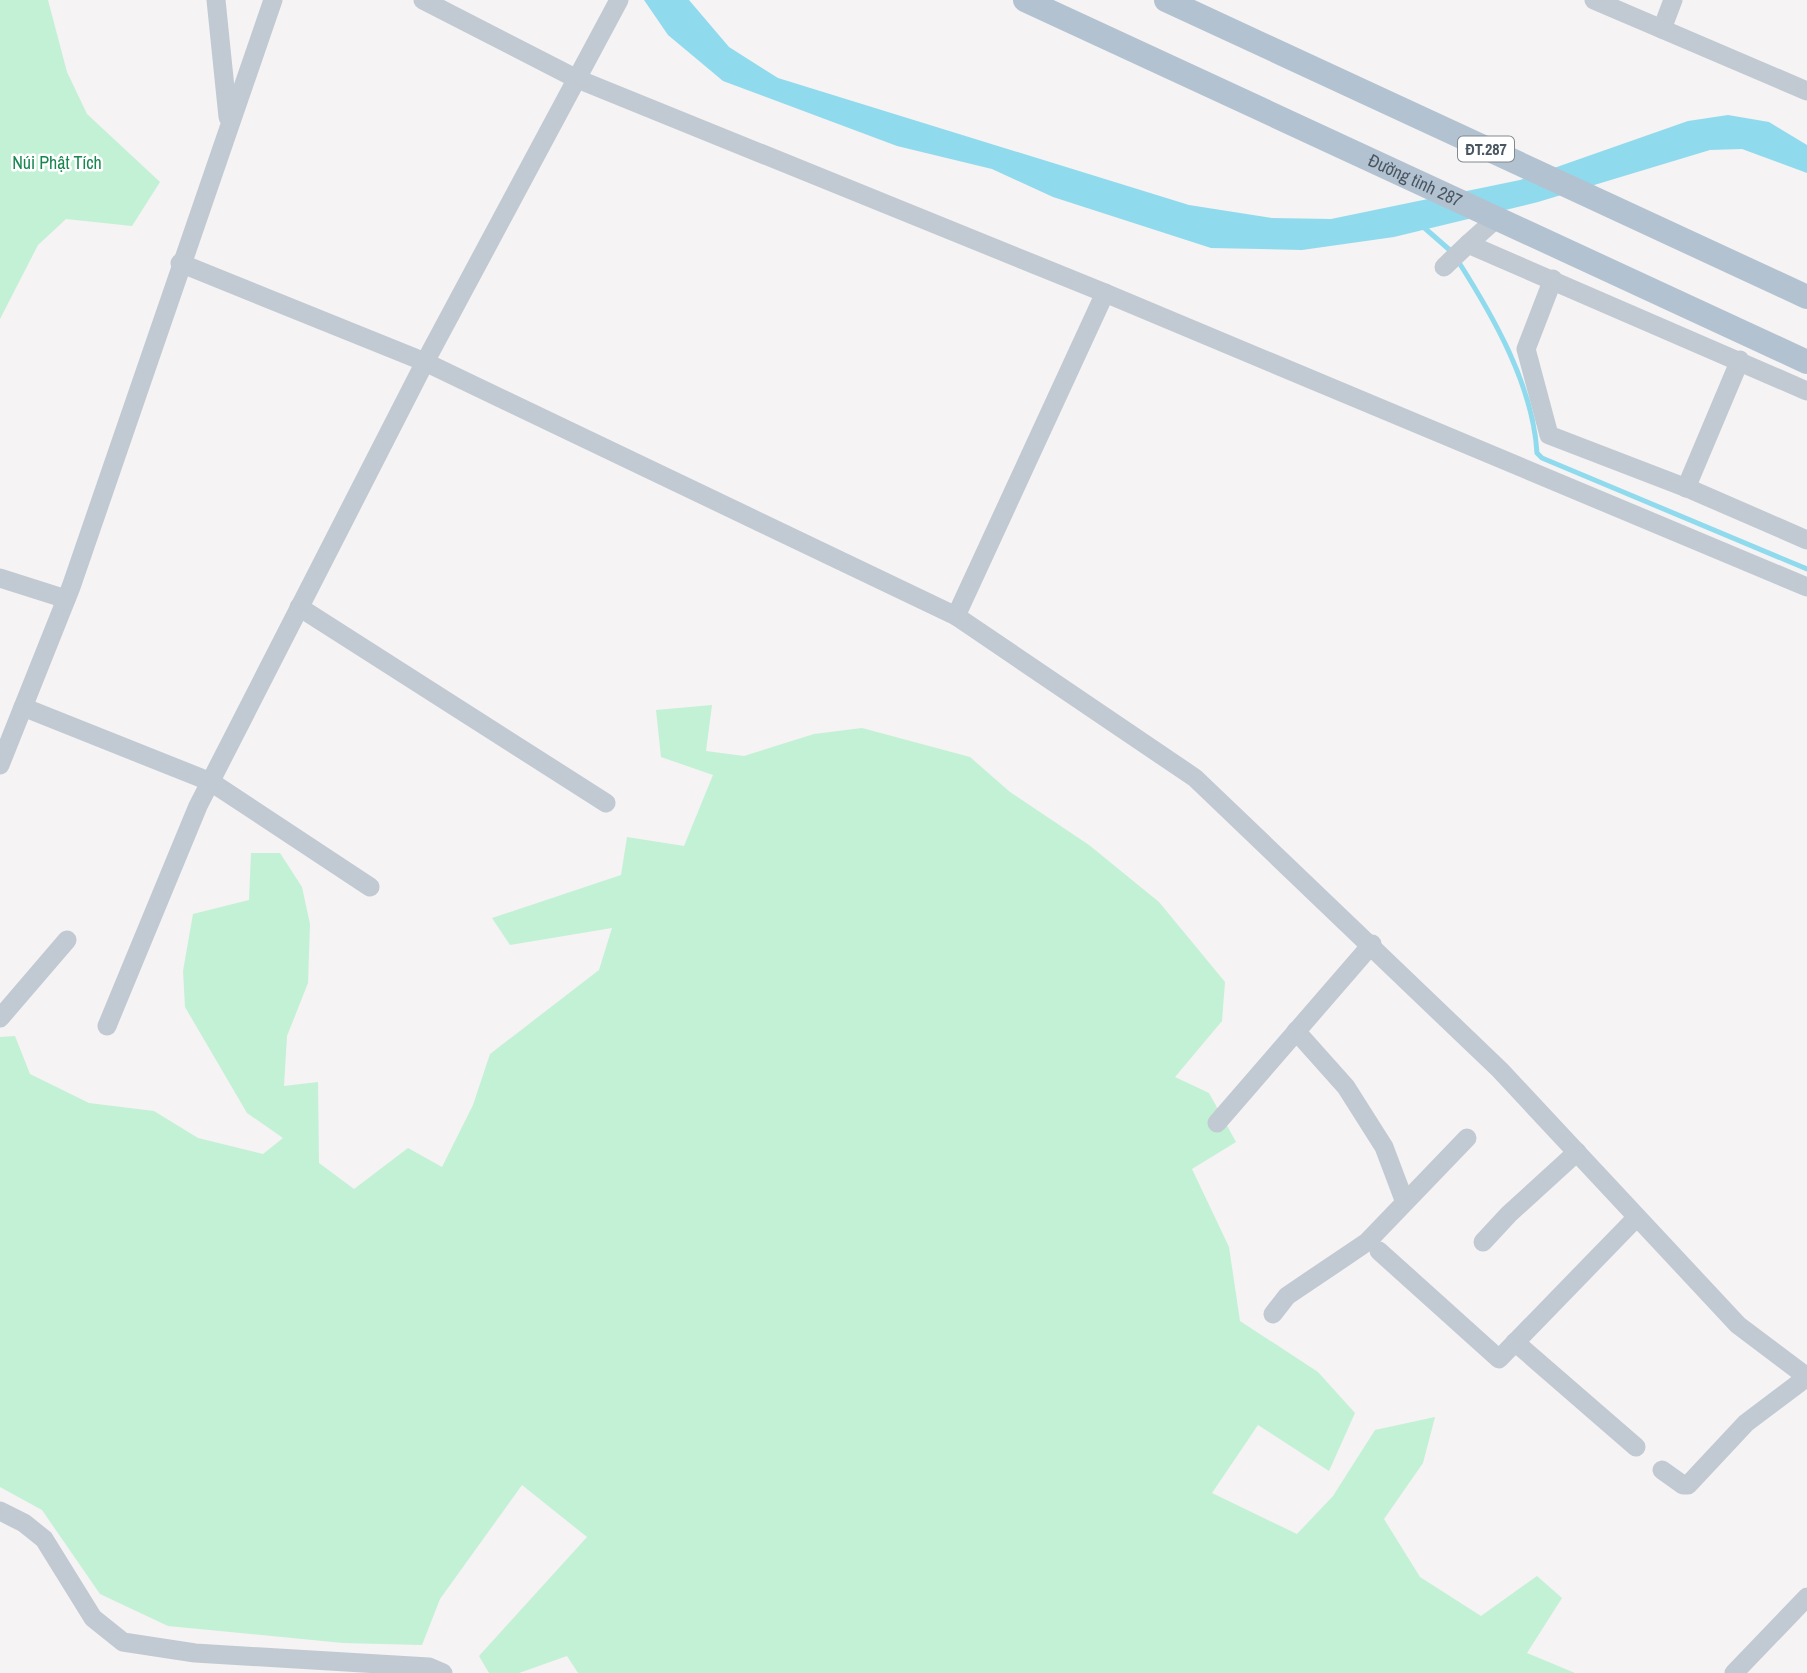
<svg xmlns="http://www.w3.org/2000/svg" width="1807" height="1673" font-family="'Archivo Narrow',sans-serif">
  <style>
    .green { fill: #c3f1d5 }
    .water { fill: #90daee }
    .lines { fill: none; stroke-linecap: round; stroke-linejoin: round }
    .stream { stroke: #90daee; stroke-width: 5 }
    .minor { stroke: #c1cad2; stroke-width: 19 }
    .major { stroke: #b3c2d1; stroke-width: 24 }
    .labels { text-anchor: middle; stroke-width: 5; stroke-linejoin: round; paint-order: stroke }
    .shield { fill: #fff; stroke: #808990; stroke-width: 2 }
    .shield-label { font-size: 16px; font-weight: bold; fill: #4a5661 }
    .park-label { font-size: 18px; fill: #17864f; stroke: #fff }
    .street-label { font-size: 18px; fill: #4a5661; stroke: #fff }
  </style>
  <rect width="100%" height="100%" fill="#f5f3f3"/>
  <g class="green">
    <polygon points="0,0 48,0 67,72 87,114 160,182 132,226 66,219 38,245 0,319"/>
    <polygon points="712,705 706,751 744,756 814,734 862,728 970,757 1010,792 1089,845 1159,902 1225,982 1222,1021 1175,1077 1209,1093 1236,1142 1192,1169 1229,1247 1240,1321 1318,1372 1355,1413 1329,1471 1258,1425 1212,1493 1297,1534 1333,1496 1375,1430 1435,1417 1423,1463 1384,1519 1420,1577 1481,1616 1537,1576 1562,1598 1527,1653 1575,1673 578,1673 567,1656 519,1673 489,1673 479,1656 587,1537 522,1485 440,1599 422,1645 343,1643 168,1626 100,1594 42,1510 0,1487 0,1037 15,1036 30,1074 89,1103 154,1111 198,1138 263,1154 283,1138 247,1113 185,1007 183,971 193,914 249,900 251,853 280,853 302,887 310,924 308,983 287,1036 284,1086 318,1082 319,1163 354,1189 408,1148 442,1167 473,1105 490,1054 599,970 612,928 510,945 492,918 621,875 627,837 684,846 713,775 661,757 656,710"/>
  </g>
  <polygon class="water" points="644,0 689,0 729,47 778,78 1189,205 1272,218 1331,219 1520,180 1688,121 1728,115 1769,122 1807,145 1807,173 1742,149 1710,150 1538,202 1394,237 1302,250 1211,248 1053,197 992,169 897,146 723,81 668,35"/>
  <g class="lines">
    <g class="stream">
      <polyline points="1420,224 1452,252"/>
      <path d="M1458 261C1493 316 1533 385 1537 453L1542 458 1807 569"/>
    </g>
    <g class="minor">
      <polyline points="216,0 228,117"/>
      <polyline points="423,0 575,78 1105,293 1807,587"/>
      <polyline points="1594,0 1807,91"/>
      <polyline points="1662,29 1673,0"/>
      <polyline points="1468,244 1497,218"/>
      <polyline points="180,263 425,362 956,616 1195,778 1500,1070 1738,1325 1807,1377"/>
      <polyline points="1444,267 1468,244 1807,391"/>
      <polyline points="1553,279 1526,349 1549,435 1692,490 1807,540"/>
      <polyline points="1686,488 1740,360"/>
      <polyline points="0,578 66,599"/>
      <polyline points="299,607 606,803"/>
      <polyline points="956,616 1105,293"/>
      <polyline points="23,707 211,782 370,887"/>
      <polyline points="0,765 71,587 273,0"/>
      <polyline points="0,1018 67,940"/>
      <polyline points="107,1026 198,806 425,362 619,0"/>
      <polyline points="1296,1031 1346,1087 1384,1147 1404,1200"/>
      <polyline points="1217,1123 1372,944"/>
      <polyline points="1483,1242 1509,1214 1577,1152"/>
      <polyline points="1379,1251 1499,1359 1637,1217"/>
      <polyline points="1273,1314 1287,1296 1367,1242 1467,1138"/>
      <polyline points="1515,1342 1636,1447"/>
      <polyline points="1662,1470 1683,1485 1688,1485 1746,1423 1807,1377"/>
      <polyline points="0,1511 24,1523 44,1539 93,1618 123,1642 195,1653 429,1667 443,1673"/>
      <polyline points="1734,1673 1807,1597"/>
    </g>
    <g class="major">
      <path id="s1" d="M1025 0 1807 362"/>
      <polyline points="1166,0 1807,297"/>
    </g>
  </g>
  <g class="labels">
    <rect class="shield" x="1458" y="136.5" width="56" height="25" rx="5"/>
    <g class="shield-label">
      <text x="1486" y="155">ĐT.287</text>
    </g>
    <g class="park-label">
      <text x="57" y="169">Núi Phật Tích</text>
    </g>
    <g class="street-label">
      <text dy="6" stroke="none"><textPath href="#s1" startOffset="430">Đường tỉnh 287</textPath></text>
    </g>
  </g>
</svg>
